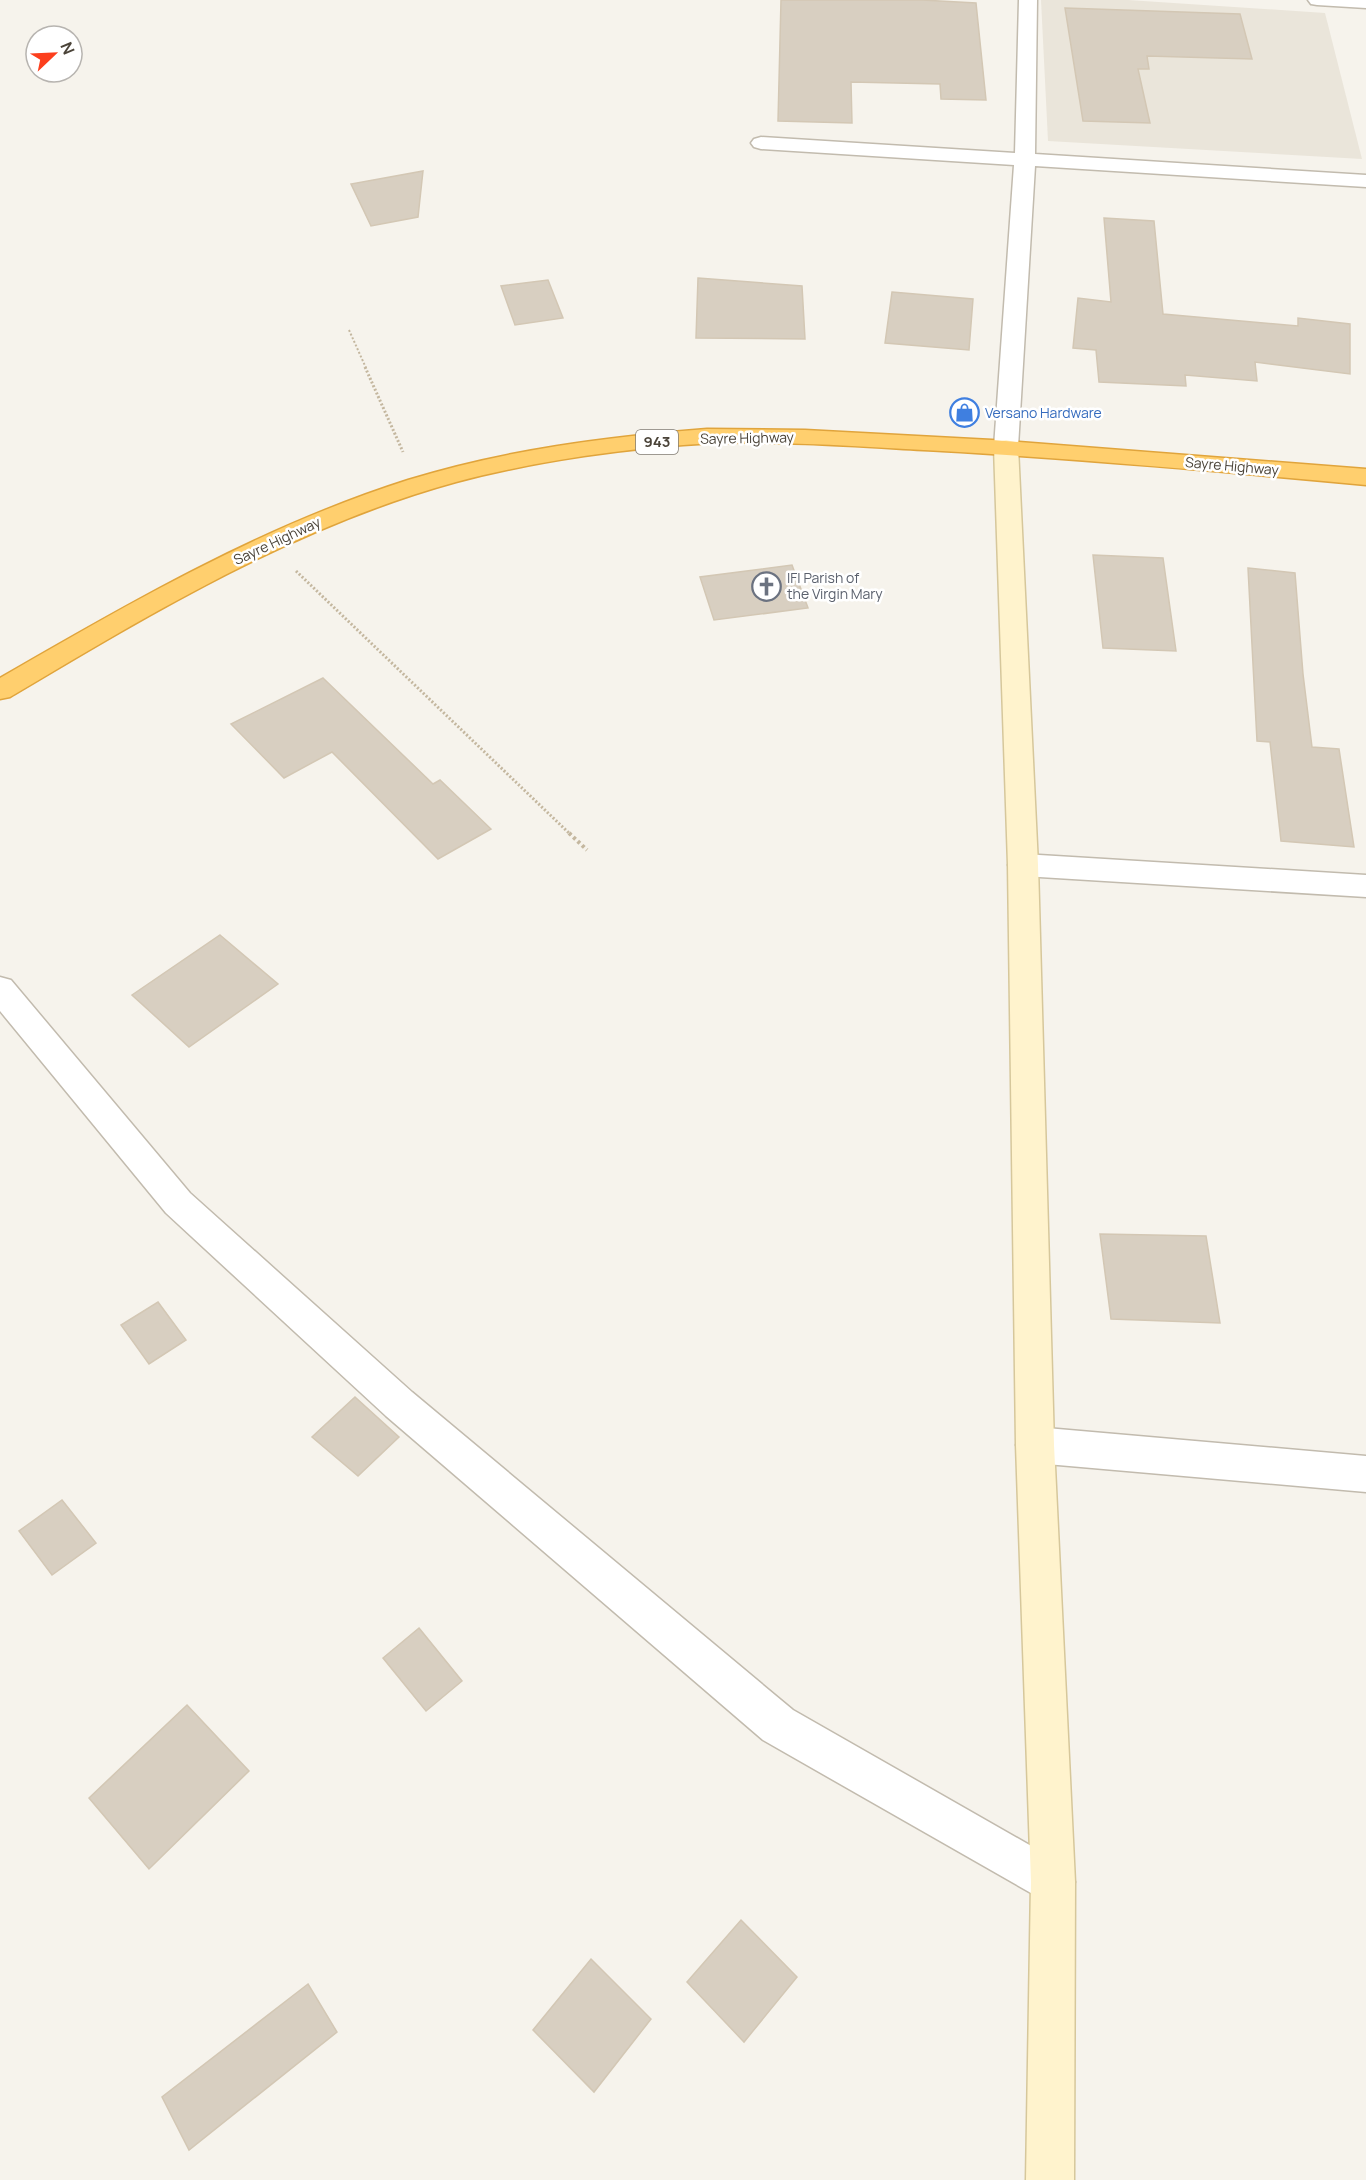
<svg xmlns="http://www.w3.org/2000/svg" width="1366" height="2180" font-family="Manrope,sans-serif">
  <style>
    .residential { fill: #eae5da }
    .building { fill: #d8cfc1; stroke: #d3c7b4; stroke-width: 1.5 }
    .lines { fill: none; stroke-linecap: round; stroke-linejoin: round }
    .street-casing { stroke: #c2bbae; stroke-width: 3 }
    .secondary-casing { stroke: #d6c79b; stroke-width: 3 }
    .highway-casing { stroke: #e0a43c; stroke-width: 3 }
    .path-far2 { stroke: #c4b79f; stroke-width: 2; stroke-dasharray: 2 2; stroke-linecap: butt }
    .path-far1 { stroke: #c4b79f; stroke-width: 3; stroke-dasharray: 2 2; stroke-linecap: butt }
    .path { stroke: #c4b79f; stroke-width: 4; stroke-dasharray: 3 3; stroke-linecap: butt }
    .street { fill: #fff; fill-rule: evenodd }
    .secondary { fill: #fff3cd; fill-rule: evenodd }
    .highway { fill: #ffcf6e; fill-rule: evenodd }
    .labels { text-anchor: middle; stroke-width: 5; stroke-linejoin: round; paint-order: stroke }
    .far-shop-label { font-size: 14px; fill: #366cbe; stroke: #fff; text-anchor: start }
    .far-street-label { font-size: 14px; fill: #4b4439; stroke: #fff }
    .far-worship-label { font-size: 14px; fill: #5b616d; stroke: #fff; text-anchor: start }
    .shield { fill: #fff; stroke: #817c74; stroke-width: 1.5 }
    .shield-label { font-size: 15px; font-weight: bold; fill: #4b4439 }
  </style>
  <rect width="100%" height="100%" fill="#f6f3ec"/>
  <polygon class="residential" points="1041,0 1128,0 1325,13 1362,159 1048,141"/>
  <g class="building">
    <polygon points="781,0 922,0 976,3 986,100 941,99 940,84 851,82 852,123 778,121"/>
    <polygon points="1065,8 1240,14 1252,59 1147,56 1149,69 1138,69 1150,123 1083,121"/>
    <polygon points="423,171 418,217 371,226 351,184"/>
    <polygon points="1104,218 1154,221 1163,314 1298,326 1298,318 1350,324 1350,374 1255,362 1257,381 1185,375 1186,386 1099,382 1096,350 1073,348 1078,298 1111,302"/>
    <polygon points="698,278 802,286 805,339 696,338"/>
    <polygon points="548,280 563,318 515,325 501,286"/>
    <polygon points="892,292 973,299 969,350 885,343"/>
    <polygon points="1093,555 1163,558 1176,651 1103,648"/>
    <polygon points="792,565 808,608 714,620 700,577"/>
    <polygon points="1248,568 1295,573 1303,674 1312,747 1339,749 1354,847 1281,841 1270,742 1257,741"/>
    <polygon points="323,678 433,784 440,780 491,829 438,859 332,752 284,778 231,724"/>
    <polygon points="220,935 278,984 189,1047 132,995"/>
    <polygon points="1100,1234 1206,1236 1220,1323 1111,1319"/>
    <polygon points="158,1302 186,1340 149,1364 121,1325"/>
    <polygon points="355,1397 399,1437 358,1476 312,1437"/>
    <polygon points="62,1500 96,1543 52,1575 19,1531"/>
    <polygon points="419,1628 462,1681 426,1711 383,1658"/>
    <polygon points="187,1705 249,1771 149,1869 89,1798"/>
    <polygon points="741,1920 797,1977 744,2042 687,1982"/>
    <polygon points="591,1959 651,2019 594,2092 533,2030"/>
    <polygon points="308,1984 337,2032 189,2150 162,2097"/>
  </g>
  <g class="lines">
    <defs>
      <g id="street">
        <polygon points="1019,0 1037,0 1035,154 1366,175 1366,187 1035,166 1018,447 1015,452 1006,454 997,452 994,447 1014,165 761,149 754,147 751,143 754,139 761,137 1015,153"/>
        <polygon points="1308,0 1366,0 1366,8 1317,5 1311,4"/>
        <polygon points="1023,854 1366,875 1366,897 1023,876 1012,873 1008,865 1012,857"/>
        <polygon points="0,977 11,980 190,1193 412,1392 793,1710 1068,1867 1075,1882 1068,1897 1053,1904 1038,1897 763,1740 386,1416 166,1213 0,1011"/>
        <polygon points="1035,1427 1366,1456 1366,1492 1035,1463 1022,1457 1016,1445 1022,1433"/>
      </g>
      <polygon id="secondary" points="1006,440 1015,442 1018,447 1038,865 1054,1445 1075,1882 1074,2180 1026,2180 1031,1882 1016,1445 1008,865 994,447 997,442"/>
      <path id="highway" d="M707 429 805 430 992 440 1366 469V485C1225 472 1083 459 942 451 866 447 790 441 715 443 632 447 535 461 456 482 296 526 151 613 10 697L0 699V678C131 602 263 526 408 480 505 450 606 437 707 429Z"/>
    </defs>
    <use href="#street" class="street-casing"/>
    <use href="#secondary" class="secondary-casing"/>
    <use href="#highway" class="highway-casing"/>
    <polyline class="path-far2" points="349,330 366,368"/>
    <g class="path-far1">
      <polyline points="365,367 403,452"/>
      <polyline points="296,571 571,835"/>
    </g>
    <polyline class="path" points="569,833 587,850"/>
    <use href="#street" class="street"/>
    <use href="#secondary" class="secondary"/>
    <use href="#highway" class="highway"/>
  </g>
  <defs>
    <symbol id="shop-ring" viewBox="-11 -11 22 22"><circle r="9.5" fill="#fff" stroke="#3f7fe0" stroke-width="1.5"/><path d="M-5-2.5h2.3a2.7 3.5 0 0 1 5.4 0H5L5.5 6h-11ZM-1.5-2.5h3a1.5 2.3 0 0 0-3 0Z" fill="#3f7fe0"/></symbol>
    <symbol id="church-ring" viewBox="-11 -11 22 22"><circle r="9.5" fill="#fff" stroke="#6b7280" stroke-width="1.5"/><path d="M-1.2-6h2.4v3.5h3.3v2.4h-3.3V6h-2.4V-.1h-3.3v-2.4h3.3Z" fill="#6b7280"/></symbol>
  </defs>
  <g fill-rule="evenodd">
    <use href="#shop-ring" x="948" y="396" width="33" height="33"/>
    <use href="#church-ring" x="750" y="570" width="33" height="33"/>
  </g>
  <g class="labels">
    <g class="far-shop-label">
      <text x="985" y="418">Versano Hardware</text>
    </g>
    <g class="far-street-label">
      <text transform="translate(747 438) rotate(-1)" y="5">Sayre Highway</text>
      <text transform="translate(1232 466) rotate(5)" y="5">Sayre Highway</text>
      <text transform="translate(277 541) rotate(-25)" y="5">Sayre Highway</text>
    </g>
    <g class="far-worship-label">
      <text x="787" y="583">IFI Parish of<tspan x="787" dy="16">the Virgin Mary</tspan></text>
    </g>
    <rect class="shield" x="636" y="430" width="42" height="24" rx="4.5"/>
    <g class="shield-label">
      <text x="657" y="447">943</text>
    </g>
  </g>
  <g transform="translate(54 54) rotate(67)"><circle r="28" fill="#ffffff" stroke="#b7b4b0" stroke-width="1.5"/>
  <path d="M0-4.5L10 22L0 15L-10 22Z" fill="#fc3f1d"/>
  <text y="-9" font-size="16" font-weight="bold" text-anchor="middle" fill="#4b4439">N</text>
  </g>
</svg>
